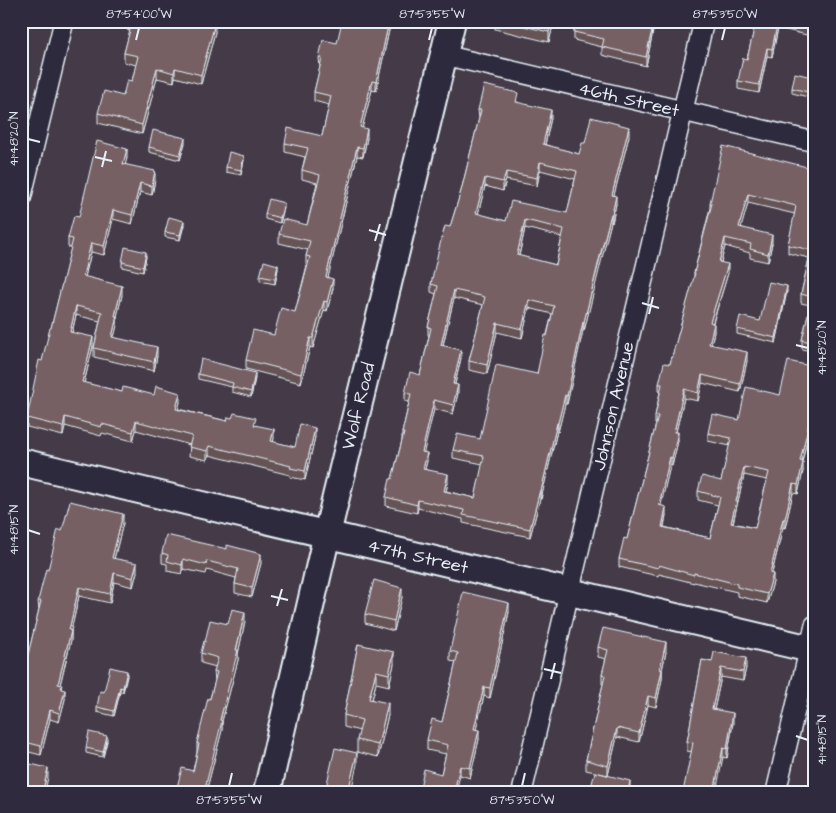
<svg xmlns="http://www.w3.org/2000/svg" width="836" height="813" font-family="'Architects Daughter',sans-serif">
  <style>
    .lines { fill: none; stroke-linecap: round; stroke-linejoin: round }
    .minor-casing { stroke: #e8f1f8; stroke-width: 22 }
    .secondary-casing { stroke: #e8f1f8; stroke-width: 30 }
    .minor { stroke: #2f2a3d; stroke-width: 19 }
    .secondary { stroke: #2f2a3d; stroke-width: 26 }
    .wall { fill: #655355; stroke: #e8f1f8; fill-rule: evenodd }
    .shaded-wall { fill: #534445; stroke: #e8f1f8 }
    .building { fill: #766163; stroke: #e8f1f8; fill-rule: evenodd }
    .ticks { fill: none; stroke: #e8f1f8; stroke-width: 2 }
    .labels { text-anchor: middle; stroke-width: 4.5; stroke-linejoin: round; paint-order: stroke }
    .street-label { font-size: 18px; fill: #e8f1f8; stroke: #2f2a3d }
    .neatline { fill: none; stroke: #e8f1f8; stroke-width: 2 }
    .ticks-label { font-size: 12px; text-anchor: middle; fill: #e8f1f8 }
  </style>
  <rect width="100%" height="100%" fill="#443a48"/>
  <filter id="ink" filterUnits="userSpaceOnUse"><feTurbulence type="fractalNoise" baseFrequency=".02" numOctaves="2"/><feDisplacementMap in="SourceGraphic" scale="10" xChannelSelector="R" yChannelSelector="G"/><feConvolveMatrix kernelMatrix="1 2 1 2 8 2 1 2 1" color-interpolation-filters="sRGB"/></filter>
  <g filter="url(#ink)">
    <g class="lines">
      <defs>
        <g id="minor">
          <polyline points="444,55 815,142"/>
          <polyline points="21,199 64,21"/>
          <polyline points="522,792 704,21"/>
          <polyline points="776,792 815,625"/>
        </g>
        <g id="secondary">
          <polyline points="21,462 815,650"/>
          <polyline points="267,792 327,534 452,21"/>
        </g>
      </defs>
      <use href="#minor" class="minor-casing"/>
      <use href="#secondary" class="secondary-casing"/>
      <use href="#minor" class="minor"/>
      <use href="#secondary" class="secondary"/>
    </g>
    <g class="wall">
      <polygon points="127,21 212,22 215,32 201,84 175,77 174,82 157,78 142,134 98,123 98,113 123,96 132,81 136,65 124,62 124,53 130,31 127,30"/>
      <polygon points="370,21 391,21 376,91 372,90 362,128 367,138 363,157 357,156 328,277 333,288 327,311 324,310 313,348 310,347 301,383 246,369 246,360 274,335 295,312 307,265 306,265 306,256 308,250 279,243 279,234 307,225 317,183 302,179 302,170 305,157 285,152 285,143 322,136 329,105 314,101 314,92 320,67 319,58 337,43 369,28"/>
      <polygon points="495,21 554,21 549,42 495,29"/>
      <polygon points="576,21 655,21 646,66 602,55 602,47 574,40 574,32"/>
      <polygon points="756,21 815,21 815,37 778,28 772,57 767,56 759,93 738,89 738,81 747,59"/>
      <polygon points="812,82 808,97 792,93 792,88"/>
      <path d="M518 102V103L551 118 545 145 579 154 585 143 629 136 614 195 616 204 612 223 611 222 601 260 584 331 583 330 567 404H565L558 432 557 431 541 499H540L530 537 463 523V519L418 508 417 513 386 506V497L392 479 402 440V433L409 402 405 401V393L420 375 429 336 428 335V327L436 294 431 292V284L450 227 461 191 479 118 478 110ZM540 170 575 179 567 213 506 221 478 214 485 186 503 191 506 180 537 186ZM525 228 562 237 556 265 519 256ZM454 298 483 305 469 361V370L487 374 497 332 522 338 529 308 552 314 537 374 480 439 453 450V458L483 464 475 498 446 491 448 483 425 469 427 461 423 452 434 409 453 414 458 393 455 384 461 358 443 345Z"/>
      <polygon points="185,143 180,160 149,152 149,147"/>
      <polygon points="127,158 125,164 155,180 152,195 140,192 132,224 113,219 104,255 91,252 85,277 122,295 117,316 117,325 114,337 157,356 154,371 94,357 94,348 100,321 76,315 72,333 93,346 84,383 122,392 180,402 178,409 227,421 256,425 274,438 273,442 295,447 315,437 305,480 290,477 290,475 209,455 207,460 189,456 190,445 136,430 133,441 102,433 101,436 65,426 63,436 27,427 27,418 51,328 71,248 68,247 68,238 79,217"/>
      <polygon points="244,160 241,175 226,172 226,167"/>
      <path d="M815 169V352L802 349V340L810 305 801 303V294L809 258 788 253V245L795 214 748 203 741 227 772 243 768 262 750 258V253L725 246 721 262 728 273 713 323 714 332 711 345 747 361 740 392 702 383 698 401 684 398 676 432 678 441 672 466H670L660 506 666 515 664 527 710 538 718 505 698 500V491L721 481 730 446 708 441V433L739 420 780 395 815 367V419L814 424 811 423 802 462 803 471 798 494 793 493 785 528 783 527 772 573 773 582 767 603 737 596V592L694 582V583L659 574 658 576 619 567V559L627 539 656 424H655V416L660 392H659V384L670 364 694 278V273L710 208V203ZM744 475 767 480 755 528 733 523Z"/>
      <polygon points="284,208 280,223 265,219 265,214"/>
      <polygon points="184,225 180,240 165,237 165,232"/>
      <polygon points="146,257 143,272 122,267 122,262"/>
      <polygon points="278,269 275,284 260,281 260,276"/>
      <polygon points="787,291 776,343 737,334 737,329 760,321"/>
      <polygon points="198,374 255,378 251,397 232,392 232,387 198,379"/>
      <polygon points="123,523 114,559 137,572 133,587 114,582 110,603 79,596 71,631 71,640 60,685 65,699 59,722 50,719 41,755 21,750 21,675 23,675 39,610 38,601 48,570 62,531"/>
      <polygon points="162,553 261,563 252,597 235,593 235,584 236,578 207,570 206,574 183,569 182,574 167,571 167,564 162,563"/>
      <polygon points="402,597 394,631 365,623 365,614"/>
      <polygon points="509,612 490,698 484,696 476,729 479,739 470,778 460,775 441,774 446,754 427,750 427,740 442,722 456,662 450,661 450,651"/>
      <polygon points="245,621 238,654 238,660 222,721 222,730 206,792 176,791 193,771 197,752 197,743 215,681 214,671 216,667 201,663 201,653 205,642 228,624"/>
      <polygon points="358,644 394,664 389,686 376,683 372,700 388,715 378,757 357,752 357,740 360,731 344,727 344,715"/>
      <polygon points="598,647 666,652 662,670 662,679 656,707 648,705 639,742 617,737 608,775 586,770 586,760 603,684 602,684 602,674 606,659 598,657"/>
      <polygon points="702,660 746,668 743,681 721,677 714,710 733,723 727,758 687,751 687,742"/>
      <polygon points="127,676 123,692 120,692 114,716 97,712 97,707 104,692"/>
      <polygon points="107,741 103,757 86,753 86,748"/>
    </g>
    <g class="shaded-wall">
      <polygon points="389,21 391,21 376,91 376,82"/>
      <polygon points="552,21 554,21 549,42 549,32"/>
      <polygon points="654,21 655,21 646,66 646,57"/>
      <polygon points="778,21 778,28 772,57 772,49"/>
      <polygon points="215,23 215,32 201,84 201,75"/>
      <polygon points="767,48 767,56 759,93 759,85"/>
      <polygon points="157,68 157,78 142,134 142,125"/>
      <polygon points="175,68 175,77 174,82 174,73"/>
      <polygon points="812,77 812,82 808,97 808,92"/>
      <polygon points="372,81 372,90 360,136 360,127"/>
      <polygon points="551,110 551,118 543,153 543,144"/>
      <polygon points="629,127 629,136 612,203 612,195"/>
      <polygon points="367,129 367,138 363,157 363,148"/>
      <polygon points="185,138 185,143 180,160 180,155"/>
      <polygon points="357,147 357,156 326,286 326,277"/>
      <polygon points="127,149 127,158 123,173 123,164"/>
      <polygon points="244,156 244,160 241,175 241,170"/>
      <polygon points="540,162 540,170 537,186 537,178"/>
      <polygon points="155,171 155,180 152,195 152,186"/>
      <polygon points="506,172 506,180 503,191 503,182"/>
      <polygon points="485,178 485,186 476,222 476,213"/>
      <polygon points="140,183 140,192 132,224 132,215"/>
      <polygon points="748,194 748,203 739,235 739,227"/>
      <polygon points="616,196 616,204 612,223 612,214"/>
      <polygon points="284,203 284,208 280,223 280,218"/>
      <polygon points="113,210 113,219 104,255 104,246"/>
      <polygon points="611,214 611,222 584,331 584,322"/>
      <polygon points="525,220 525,228 517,264 517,255"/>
      <polygon points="184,221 184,225 180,240 180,235"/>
      <polygon points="772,235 772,243 768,262 768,254"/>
      <polygon points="725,238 725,246 719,270 719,262"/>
      <polygon points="91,243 91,252 83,285 83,276"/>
      <polygon points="146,252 146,257 143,272 143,267"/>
      <polygon points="728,264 728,273 710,331 710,322"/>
      <polygon points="278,265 278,269 275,284 275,279"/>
      <polygon points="333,279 333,288 327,311 327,302"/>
      <polygon points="122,286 122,295 115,325 115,316"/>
      <polygon points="787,286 787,291 776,343 776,338"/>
      <polygon points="454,290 454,298 441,353 441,345"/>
      <polygon points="529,300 529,308 522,338 522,329"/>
      <polygon points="324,301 324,310 313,348 313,338"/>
      <polygon points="76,306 76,315 70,341 70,332"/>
      <polygon points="117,316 117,325 112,346 112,337"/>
      <polygon points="583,322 583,330 567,404 567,396"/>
      <polygon points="497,323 497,332 487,374 487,365"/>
      <polygon points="714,324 714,332 709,353 709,344"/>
      <polygon points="93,337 93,346 82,391 82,382"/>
      <polygon points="310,338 310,347 301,383 301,374"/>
      <polygon points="157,347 157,356 154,371 154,362"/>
      <polygon points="461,350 461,358 453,392 453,384"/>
      <polygon points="747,352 747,361 740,392 740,384"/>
      <polygon points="255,373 255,378 251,397 251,392"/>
      <polygon points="702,375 702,383 698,401 698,393"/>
      <polygon points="458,385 458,393 453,414 453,405"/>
      <polygon points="684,389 684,398 674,440 674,432"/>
      <polygon points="180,393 180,402 176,418 176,409"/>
      <polygon points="565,395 565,404 558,432 558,423"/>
      <polygon points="434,400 434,409 422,460 422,452"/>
      <polygon points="815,410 815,419 814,424 814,416"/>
      <polygon points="811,415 811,423 800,470 800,461"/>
      <polygon points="65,417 65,426 63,436 63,427"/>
      <polygon points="136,421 136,430 133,441 133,432"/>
      <polygon points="557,423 557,431 541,499 541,491"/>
      <polygon points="315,428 315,437 305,480 305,471"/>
      <polygon points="274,429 274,438 271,450 271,441"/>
      <polygon points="678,432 678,441 672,466 672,458"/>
      <polygon points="209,446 209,455 207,460 207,451"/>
      <polygon points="427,453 427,461 423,477 423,469"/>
      <polygon points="670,457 670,466 659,514 659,505"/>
      <polygon points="803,462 803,471 798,494 798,485"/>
      <polygon points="744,467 744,475 731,531 731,523"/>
      <polygon points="448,474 448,483 444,499 444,491"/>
      <polygon points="793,484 793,493 785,528 785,519"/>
      <polygon points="540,490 540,499 530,537 530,529"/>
      <polygon points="418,500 418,508 417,513 417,505"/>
      <polygon points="666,507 666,515 662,535 662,527"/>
      <polygon points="123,514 123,523 112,567 112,558"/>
      <polygon points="783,519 783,527 770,581 770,573"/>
      <polygon points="261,554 261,563 252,597 252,588"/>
      <polygon points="183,559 183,569 182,574 182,565"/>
      <polygon points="137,563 137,572 133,587 133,578"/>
      <polygon points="114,573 114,582 110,603 110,594"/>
      <polygon points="773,574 773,582 767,603 767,594"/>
      <polygon points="79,587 79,596 69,639 69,630"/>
      <polygon points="402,588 402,597 394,631 394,621"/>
      <polygon points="509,603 509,612 490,698 490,688"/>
      <polygon points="245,612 245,621 238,654 238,660 222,721 222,730 206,792 204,792"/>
      <polygon points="71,631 71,640 58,693 58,684"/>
      <polygon points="666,642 666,652 660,678 660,669"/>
      <polygon points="394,652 394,664 389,686 389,674"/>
      <polygon points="746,658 746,668 743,681 743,672"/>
      <polygon points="721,668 721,677 712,719 712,709"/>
      <polygon points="662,670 662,679 656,707 656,698"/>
      <polygon points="127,671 127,676 123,692 123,688"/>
      <polygon points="376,671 376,683 369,711 369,699"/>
      <polygon points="120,687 120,692 114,716 114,711"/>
      <polygon points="484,687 484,696 474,738 474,729"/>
      <polygon points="65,690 65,699 59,722 59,713"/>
      <polygon points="648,696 648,705 639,742 639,733"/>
      <polygon points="388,703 388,715 378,757 378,745"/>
      <polygon points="50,710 50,719 41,755 41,746"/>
      <polygon points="733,713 733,723 727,758 727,749"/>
      <polygon points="617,728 617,737 608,775 608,766"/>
      <polygon points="479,730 479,739 470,778 470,768"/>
      <polygon points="107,736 107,741 103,757 103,752"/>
      <polygon points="723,748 723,757 716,792 714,792"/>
      <polygon points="357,753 357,764 351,792 348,792"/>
      <polygon points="460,766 460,775 456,792 454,792"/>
      <polygon points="48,768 48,777 45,792 43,792"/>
      <polygon points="630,781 630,792 628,792"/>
    </g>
    <g class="building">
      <polygon points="128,21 210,21 215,23 201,75 175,68 174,73 157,68 142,125 98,113 104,91 123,96 127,80 132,81 138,56 124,53 132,22"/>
      <polygon points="342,21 369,28 370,21 389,21 376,82 372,81 360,127 367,129 363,148 357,147 326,277 333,279 327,302 324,301 313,338 310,338 301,374 246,360 253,330 274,335 281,308 295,312 310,257 306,256 310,241 279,234 283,219 307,225 320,175 302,170 308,148 285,143 288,128 322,136 331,96 314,92 322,58 319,58 323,40 337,43"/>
      <polygon points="502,21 552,21 549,32"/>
      <polygon points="576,21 654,21 646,57 602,47 604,39 574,32"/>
      <polygon points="756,21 778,21 772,49 767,48 759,85 738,81 743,58 747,59"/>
      <polygon points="782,21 815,21 815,30"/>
      <polygon points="795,73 812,77 808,92 792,88"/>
      <path d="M484 85 518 93 516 102 551 110 543 144 579 154 582 143H585L591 117 629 127 612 195 616 196 612 214H611L601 252 584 322H583L567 396 565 395 558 423H557L541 491 540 490 530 529 463 515 464 510 418 500 417 505 386 497 390 479H392L404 433H402L411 394 405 393 410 372 420 375 431 328 428 327 438 286 431 284 439 248 445 226 450 227 461 191 481 110H478ZM540 162 577 171 567 213 511 201 506 221 476 213 485 178 503 182 506 172 537 178ZM525 220 564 229 556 265 517 255ZM454 290 485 297 469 361 487 365 497 323 522 329 529 300 554 306 547 336 545 335 537 374 496 365 480 439 457 434 453 450 484 456 475 498 444 491 448 474 423 469 427 453 422 452 434 400 453 405 458 385 453 384 461 350 441 345Z"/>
      <polygon points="153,130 185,138 180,155 149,147"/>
      <polygon points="97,141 127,149 123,164 155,171 152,186 140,183 132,215 113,210 104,246 91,243 83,276 122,286 115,316 117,316 112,337 157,347 154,362 94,348 102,312 76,306 70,332 93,337 82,382 122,392 123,387 154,395 156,386 180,393 176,409 227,421 228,417 232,418 234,413 256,418 254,425 274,429 271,441 295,447 300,424 315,428 305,471 290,468 291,466 209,446 207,451 189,447 192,436 136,421 133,432 102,424 101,427 65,417 63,427 27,418 39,360 42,361 50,328 51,328 73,239 68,238 74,216 79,217"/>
      <path d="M723 146 815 169V343L802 340 812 297 801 294 811 250 788 245 796 206 748 194 739 227 772 235 768 254 750 249 751 244 725 238 719 262 728 264 710 322 714 324 709 344 747 352 740 384 702 375 698 393 684 389 674 432H678L672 458 670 457 659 505 666 507 662 527 710 538 720 497 698 491 702 476 721 481 731 438 708 433 712 414 739 420 746 387 780 395 788 361 815 367V410L814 416 811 415 800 461 803 462 798 485 793 484 785 519H783L770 573 773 574 767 594 737 587V584L694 573V575L659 565 658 568 619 559 624 538 627 539 658 416H655L662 384H659L664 363 670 364 695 273H694L712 203H710ZM744 467 769 472 755 528 731 523Z"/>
      <polygon points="229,152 244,156 241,170 226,167"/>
      <polygon points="269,199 284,203 280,218 265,214"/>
      <polygon points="169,217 184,221 180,235 165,232"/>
      <polygon points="125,247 146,252 143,267 122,262"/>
      <polygon points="264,261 278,265 275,279 260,276"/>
      <polygon points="769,282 787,286 776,338 737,329 740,316 760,321"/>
      <polygon points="201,359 255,373 251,392 232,387 233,383 198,374"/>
      <polygon points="70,501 123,514 112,558 137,563 133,578 114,573 110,594 79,587 69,630 71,631 58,684 62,685 61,689 65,690 59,713 50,710 41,746 21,741 21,675 23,675 41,601 38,601 46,569 48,570 58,529 62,531"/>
      <polygon points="166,535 227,549 227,545 261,554 252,588 235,584 238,569 207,561 206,565 183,559 182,565 167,561 168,555 162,553"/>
      <polygon points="374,580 402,588 394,621 365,614"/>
      <polygon points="463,592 509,603 490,688 484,687 474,729 479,730 470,768 460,766 454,792 419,792 424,769 441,774 448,745 427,740 432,719 442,722 458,653 450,651"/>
      <polygon points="232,609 245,612 236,650 238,650 220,720 222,721 204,792 175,792 175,791 176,791 182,768 193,771 199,744 197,743 208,698 210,699 217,672 214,671 218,658 201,653 204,641 205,642 210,620 228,624"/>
      <polygon points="603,628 666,642 660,669 662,670 656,698 648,696 639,733 617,728 608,766 586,760 605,675 602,674 608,650 598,647"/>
      <polygon points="358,644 394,652 389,674 376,671 369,699 388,703 378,745 357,740 362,720 344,715"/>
      <polygon points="714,652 746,658 743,672 721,668 712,709 733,713 727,749 723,748 714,792 683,792 693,743 687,742 702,660 712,662"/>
      <polygon points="110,667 127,671 123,688 120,687 114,711 97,707 100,691 104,692"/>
      <polygon points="89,732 107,736 103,752 86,748"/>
      <polygon points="335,748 357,753 348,792 325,792"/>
      <polygon points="26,763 48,768 43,790 47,792 21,792 21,774 23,775"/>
      <polygon points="595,772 630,781 628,792 582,792 584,786 591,787"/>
    </g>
  </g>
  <path class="ticks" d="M136 40 139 28M429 40 432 28M722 40 725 28M28 139 40 142M95 157 112 161M102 167 106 151M369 230 386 235M375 241 380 224M642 303 659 308M649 314 653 297M796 345 808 348M28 530 40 534M271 596 288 600M277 606 282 589M544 669 561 673M551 679 555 663M796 736 808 740M229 786 232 773M522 786 525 773"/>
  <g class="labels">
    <g class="street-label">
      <text transform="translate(629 99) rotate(13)" y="6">46th Street</text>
      <text transform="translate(358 406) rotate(-76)" y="6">Wolf Road</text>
      <text transform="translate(613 406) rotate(-77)" y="6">Johnson Avenue</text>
      <text transform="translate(418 556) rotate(13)" y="6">47th Street</text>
    </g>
  </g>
  <rect width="836" height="813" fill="none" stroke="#2f2a3d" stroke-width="55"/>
  <rect x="28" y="28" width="780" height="758" class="neatline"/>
  <g class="ticks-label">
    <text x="139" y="18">87°54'00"W</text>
    <text x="432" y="18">87°53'55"W</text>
    <text x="725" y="18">87°53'50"W</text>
    <text transform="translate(14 139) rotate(-90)" y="4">41°48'20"N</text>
    <text transform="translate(822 348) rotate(-90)" y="4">41°48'20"N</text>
    <text transform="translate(14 530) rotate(-90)" y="4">41°48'15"N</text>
    <text transform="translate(822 740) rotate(-90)" y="4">41°48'15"N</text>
    <text x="229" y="804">87°53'55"W</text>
    <text x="522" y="804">87°53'50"W</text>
  </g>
</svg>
